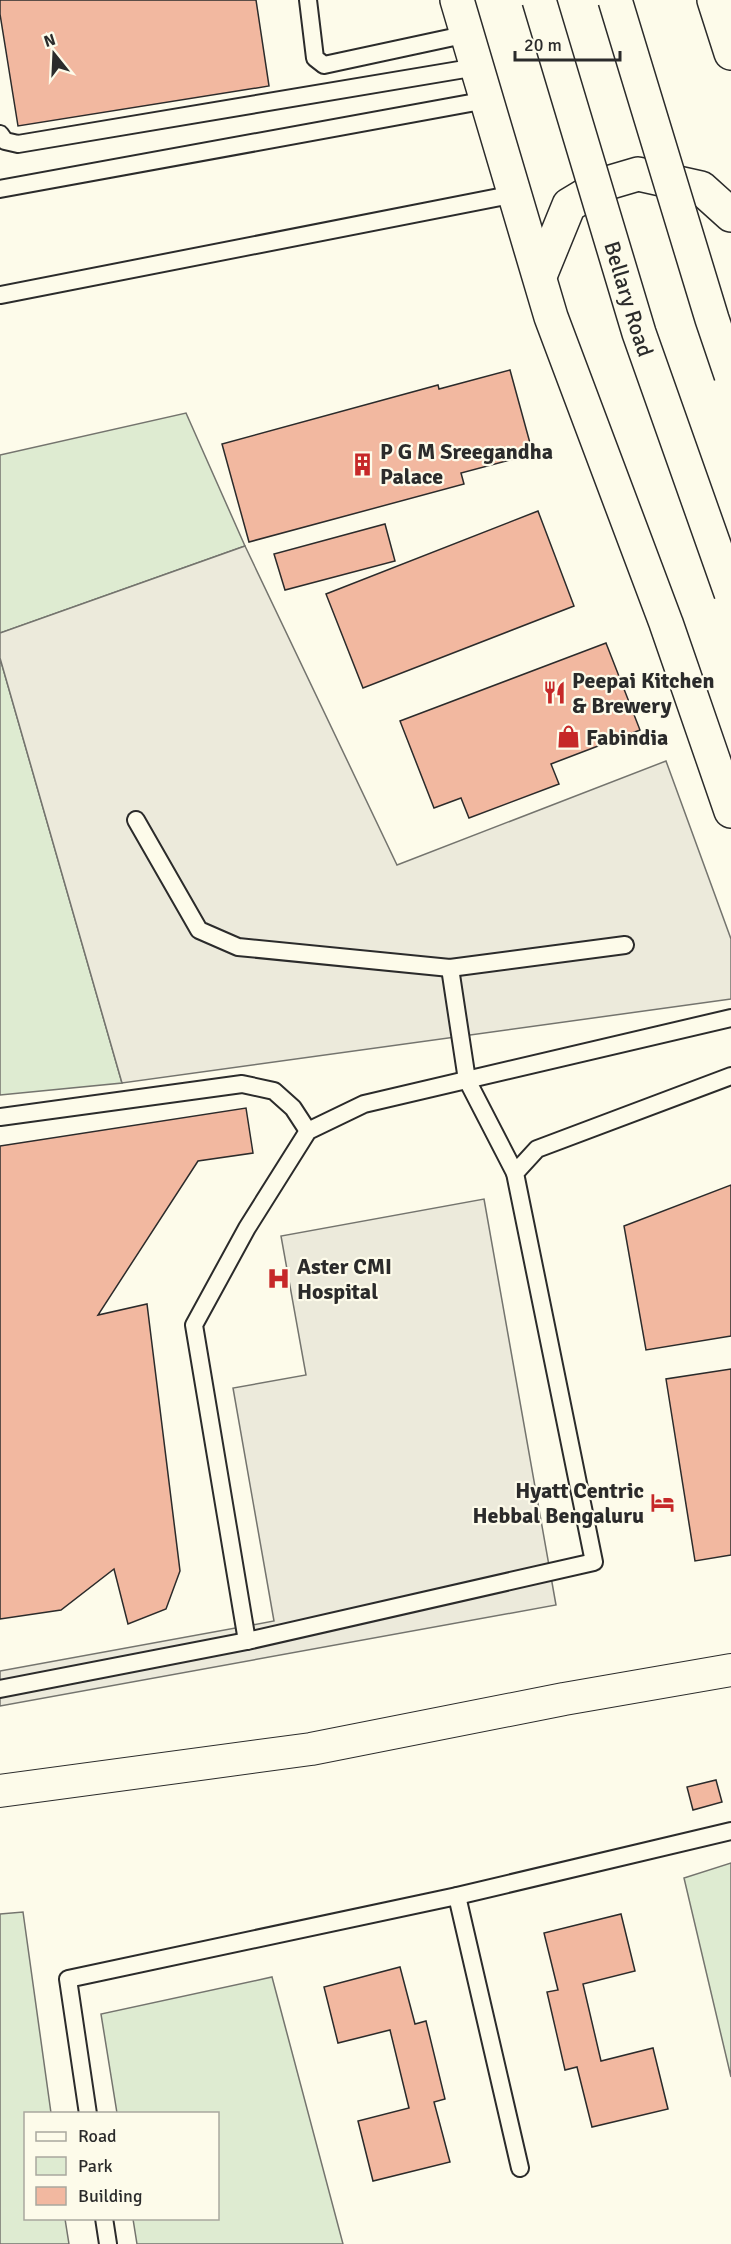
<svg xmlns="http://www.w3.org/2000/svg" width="731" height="2244" font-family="Signika,sans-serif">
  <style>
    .green { fill: #deebd1; stroke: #74746e; stroke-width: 1.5 }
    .parking { fill: #eceadb; stroke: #74746e; stroke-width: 1.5 }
    .building { fill: #f2b8a0; stroke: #2b2b2b; stroke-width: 1.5 }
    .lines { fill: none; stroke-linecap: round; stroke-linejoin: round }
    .service-casing { stroke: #2b2b2b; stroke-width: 20 }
    .minor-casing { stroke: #2b2b2b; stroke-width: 34 }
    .trunk-casing { stroke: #2b2b2b; stroke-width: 36 }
    .service { stroke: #fdfbea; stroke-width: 16 }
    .minor { stroke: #fdfbea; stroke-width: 32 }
    .trunk { stroke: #fdfbea; stroke-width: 33 }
    .trunk-bridge-casing { stroke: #2b2b2b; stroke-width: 36; stroke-linecap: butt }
    .trunk-bridge { stroke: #fdfbea; stroke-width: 33 }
    .labels { text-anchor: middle; stroke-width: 4.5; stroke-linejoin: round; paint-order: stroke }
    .street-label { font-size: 22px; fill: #2b2b2b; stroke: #fdfbea }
    .poi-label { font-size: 22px; font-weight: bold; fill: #2b2b2b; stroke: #fdfbea; text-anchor: start }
  </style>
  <rect width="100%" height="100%" fill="#fdfbea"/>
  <g class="green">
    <polygon points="186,413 245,546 0,633 0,455"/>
    <polygon points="0,658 122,1083 0,1095"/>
    <polygon points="731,1863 731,2077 684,1878"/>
    <polygon points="23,1912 51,2113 26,2114 26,2218 65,2219 69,2244 0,2244 0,1914"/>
    <polygon points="272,1977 343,2244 137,2244 133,2219 218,2218 218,2114 117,2113 101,2014"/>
  </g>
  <g class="parking">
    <polygon points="245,546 397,865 666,761 731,939 731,999 122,1083 0,658 0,633"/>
    <polygon points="484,1199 556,1605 0,1706 0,1671 274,1621 233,1388 306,1375 281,1236"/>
  </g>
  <g class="building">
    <polygon points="0,0 256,0 269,86 18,126 0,14"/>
    <polygon points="510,370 533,454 461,473 464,484 249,542 222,444 438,385 439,389"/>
    <polygon points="538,511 574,606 363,688 326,594"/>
    <polygon points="385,524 395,561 285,590 274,554"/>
    <polygon points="606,643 640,730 551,764 559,784 469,818 461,798 434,808 400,721"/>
    <polygon points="246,1108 253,1153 198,1161 98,1315 147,1304 180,1571 166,1609 128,1624 114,1569 61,1610 0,1619 0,1146"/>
    <polygon points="731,1185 731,1336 646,1350 624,1226"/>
    <polygon points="731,1369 731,1555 695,1561 666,1379"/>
    <polygon points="716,1780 722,1802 693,1810 687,1787"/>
    <polygon points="621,1914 635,1971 583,1984 601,2061 653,2048 668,2109 592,2127 577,2067 565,2070 547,1992 558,1990 544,1933"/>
    <polygon points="400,1967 415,2024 426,2021 445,2099 434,2102 450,2162 373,2181 358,2121 409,2108 390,2030 338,2043 324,1987"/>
  </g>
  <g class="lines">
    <defs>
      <g id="service">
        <polyline points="308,0 315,58 324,65 468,34"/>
        <polyline points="0,134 5,141 18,144 477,67"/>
        <polyline points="0,189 487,100"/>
        <polyline points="1,295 515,194"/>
        <polyline points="136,820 199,930 238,947 450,968 625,945"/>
        <polyline points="450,968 467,1080 515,1173"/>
        <polyline points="0,1117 242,1084 274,1091 293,1108 308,1131"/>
        <polyline points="247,1641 194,1325 247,1228 308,1131 364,1104 731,1018"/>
        <polyline points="0,1689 247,1641 594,1562 515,1173 537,1149 731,1076"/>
        <polyline points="457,1896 520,2168"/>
        <polyline points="88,2114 68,1979 457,1896 731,1831"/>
        <polyline points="104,2218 108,2244"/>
      </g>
      <polyline id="minor" points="0,1791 311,1749 564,1699 731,1670"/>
      <g id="trunk">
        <polyline points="457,0 551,317 666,623 731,811"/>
        <polyline points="714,0 731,53"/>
        <polyline points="540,276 569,205 604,184 638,174 701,188 731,215"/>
      </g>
    </defs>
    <use href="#service" class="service-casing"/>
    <use href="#minor" class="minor-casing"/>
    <use href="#trunk" class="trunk-casing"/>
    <use href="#service" class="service"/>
    <use href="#minor" class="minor"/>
    <use href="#trunk" class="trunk"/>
    <defs>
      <g id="trunk-bridge">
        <path id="s1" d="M539 0 639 333 731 593"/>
        <polyline points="615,0 712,319 731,375"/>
      </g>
    </defs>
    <use href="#trunk-bridge" class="trunk-bridge-casing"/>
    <use href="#trunk-bridge" class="trunk-bridge"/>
  </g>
  <defs>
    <symbol id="building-bare" viewBox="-9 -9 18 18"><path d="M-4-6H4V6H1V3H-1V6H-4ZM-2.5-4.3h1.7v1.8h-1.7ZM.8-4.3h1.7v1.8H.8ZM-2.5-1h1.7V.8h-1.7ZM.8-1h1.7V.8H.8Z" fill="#c62828" stroke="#fdfbea" stroke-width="2.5" paint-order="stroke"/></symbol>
    <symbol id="restaurant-bare" viewBox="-9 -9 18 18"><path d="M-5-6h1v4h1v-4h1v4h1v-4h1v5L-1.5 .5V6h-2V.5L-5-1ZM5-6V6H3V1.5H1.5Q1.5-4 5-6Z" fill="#c62828" stroke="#fdfbea" stroke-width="2.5" paint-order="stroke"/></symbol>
    <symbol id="shop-bare" viewBox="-9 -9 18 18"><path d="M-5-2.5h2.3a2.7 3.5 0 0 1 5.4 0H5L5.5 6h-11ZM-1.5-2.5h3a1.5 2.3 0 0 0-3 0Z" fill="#c62828" stroke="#fdfbea" stroke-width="2.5" paint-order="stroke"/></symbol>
    <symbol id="hospital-bare" viewBox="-9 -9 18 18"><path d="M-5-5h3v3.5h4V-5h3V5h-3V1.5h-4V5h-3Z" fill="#c62828" stroke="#fdfbea" stroke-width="2.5" paint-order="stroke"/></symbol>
    <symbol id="hotel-bare" viewBox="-9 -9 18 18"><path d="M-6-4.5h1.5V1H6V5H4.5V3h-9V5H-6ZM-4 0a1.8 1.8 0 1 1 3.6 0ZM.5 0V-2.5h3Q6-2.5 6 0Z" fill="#c62828" stroke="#fdfbea" stroke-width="2.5" paint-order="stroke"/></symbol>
  </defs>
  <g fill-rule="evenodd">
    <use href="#building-bare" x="346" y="448" width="33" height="33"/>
    <use href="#restaurant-bare" x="538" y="676" width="33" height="33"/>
    <use href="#shop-bare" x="552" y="720" width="33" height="33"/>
    <use href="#hospital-bare" x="262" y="1262" width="33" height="33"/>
    <use href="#hotel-bare" x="646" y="1486" width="33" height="33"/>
  </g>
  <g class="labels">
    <g class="street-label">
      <text dy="8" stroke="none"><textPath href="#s1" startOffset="312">Bellary Road</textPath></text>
    </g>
    <g class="poi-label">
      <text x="380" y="459">P G M Sreegandha<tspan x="380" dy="25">Palace</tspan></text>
      <text x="572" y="688">Peepai Kitchen<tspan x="572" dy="25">&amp; Brewery</tspan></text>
      <text x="586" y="745">Fabindia</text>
      <text x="297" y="1274">Aster CMI<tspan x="297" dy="25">Hospital</tspan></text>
      <text x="644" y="1498" text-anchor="end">Hyatt Centric<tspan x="644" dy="25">Hebbal Bengaluru</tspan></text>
    </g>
  </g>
  <rect x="24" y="2112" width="195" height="108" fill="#fdfbea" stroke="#a9a89e" stroke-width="1.5"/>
  <rect x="36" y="2132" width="30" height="9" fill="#fdfbea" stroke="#a9a89e" stroke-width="1.5"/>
  <text x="78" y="2142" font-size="18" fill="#2b2b2b">Road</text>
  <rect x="36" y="2157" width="30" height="18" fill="#deebd1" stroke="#a9a89e" stroke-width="1.5"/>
  <text x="78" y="2172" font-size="18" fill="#2b2b2b">Park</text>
  <rect x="36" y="2187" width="30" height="18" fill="#f2b8a0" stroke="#a9a89e" stroke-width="1.5"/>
  <text x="78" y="2202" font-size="18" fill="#2b2b2b">Building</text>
  <g transform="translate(54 54) rotate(342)" stroke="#fdfbea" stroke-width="4.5" paint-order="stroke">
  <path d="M0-4.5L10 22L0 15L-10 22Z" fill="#2b2b2b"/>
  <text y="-9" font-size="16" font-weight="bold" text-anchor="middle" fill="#2b2b2b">N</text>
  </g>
  <path d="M515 51v9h105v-9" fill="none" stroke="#2b2b2b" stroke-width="3"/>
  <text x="524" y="51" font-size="18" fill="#2b2b2b" stroke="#fdfbea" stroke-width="4.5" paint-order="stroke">20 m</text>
</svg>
